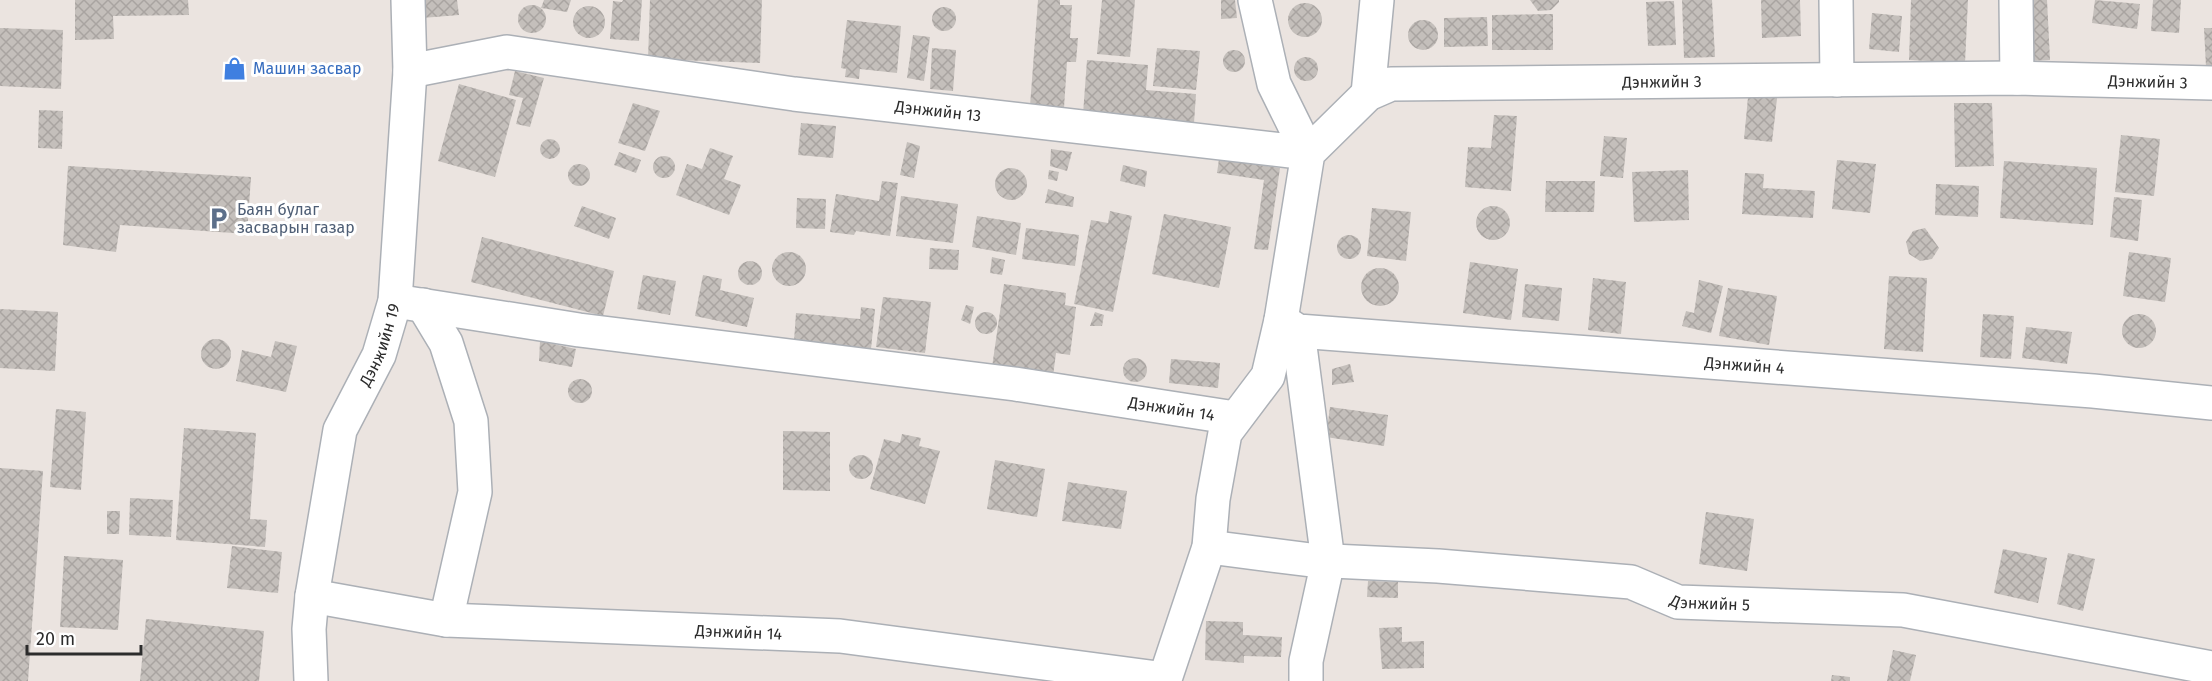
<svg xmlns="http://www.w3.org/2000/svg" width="2212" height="681" font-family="'Fira Sans',sans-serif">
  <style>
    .building { fill: url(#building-cross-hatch) }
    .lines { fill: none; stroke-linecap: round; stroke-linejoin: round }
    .minor-casing { stroke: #acb0b6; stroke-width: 36 }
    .minor { stroke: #fff; stroke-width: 33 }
    .labels { text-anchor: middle; stroke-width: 6; stroke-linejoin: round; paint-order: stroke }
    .shop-label { font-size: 16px; fill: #366cbe; stroke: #fff; text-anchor: start }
    .street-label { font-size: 16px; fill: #2c2c2c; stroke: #fff }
    .service-label { font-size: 16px; fill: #4e5e75; stroke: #fff; text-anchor: start }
  </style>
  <defs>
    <pattern id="building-cross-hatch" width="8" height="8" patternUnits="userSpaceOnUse" patternTransform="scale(1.5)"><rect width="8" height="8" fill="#c4bfbb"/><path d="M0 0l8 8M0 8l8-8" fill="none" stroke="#a9a4a1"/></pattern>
  </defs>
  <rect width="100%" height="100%" fill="#ebe4e0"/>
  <g class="building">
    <polygon points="75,0 188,0 189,15 113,16 114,39 75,40"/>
    <polygon points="421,0 457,0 459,15 422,18"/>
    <polygon points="544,0 571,0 567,12 541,8"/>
    <polygon points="623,0 642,0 639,41 610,39 613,1 622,2"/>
    <polygon points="650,0 762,0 760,63 648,59"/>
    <polygon points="1038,0 1060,0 1060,5 1072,5 1070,38 1078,38 1076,62 1067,62 1064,108 1030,106"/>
    <polygon points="1102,0 1135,0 1130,57 1097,54"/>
    <polygon points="1221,0 1235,0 1237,18 1221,19"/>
    <polygon points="1530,0 1559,0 1559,2 1551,10 1538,11"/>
    <polygon points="1682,0 1712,0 1715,57 1684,58"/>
    <polygon points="1761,0 1800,0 1801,36 1762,38"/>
    <polygon points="1911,0 1968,0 1965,63 1909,60"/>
    <polygon points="2019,0 2047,0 2050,60 2022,61"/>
    <polygon points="2095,0 2140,4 2137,29 2092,23"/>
    <polygon points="2153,0 2181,0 2179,33 2151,31"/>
    <polygon points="1674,1 1676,45 1648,46 1646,2"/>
    <circle cx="1305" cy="20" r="17"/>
    <circle cx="532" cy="19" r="14"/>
    <circle cx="589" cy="22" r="16"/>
    <circle cx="944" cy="19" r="12"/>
    <polygon points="1872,13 1902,16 1899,52 1869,49"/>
    <polygon points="1553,14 1553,50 1492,50 1492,15"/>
    <polygon points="1487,17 1488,46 1444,47 1444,18"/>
    <polygon points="847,20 901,26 897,73 860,69 859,79 845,77 846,69 841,68"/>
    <circle cx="1423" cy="35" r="15"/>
    <polygon points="0,28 63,30 61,89 0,86"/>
    <polygon points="2204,28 2212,28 2212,67 2206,67"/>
    <polygon points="913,35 930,37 924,81 907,78"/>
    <polygon points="932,48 956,50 953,91 930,89"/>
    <polygon points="1157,48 1200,51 1196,90 1153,86"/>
    <circle cx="1234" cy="61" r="11"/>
    <circle cx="1306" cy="69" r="12"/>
    <polygon points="1087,60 1148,65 1146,90 1196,94 1194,123 1083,114"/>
    <polygon points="515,71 544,78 530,127 516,124 523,98 509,95"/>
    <polygon points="459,84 516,100 495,177 438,161"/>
    <polygon points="1749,87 1778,90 1772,142 1744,139"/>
    <polygon points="633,103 660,111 645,151 618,143"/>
    <polygon points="1954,103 1992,103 1994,166 1955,167"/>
    <polygon points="39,110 63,111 62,149 38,148"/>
    <polygon points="1494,115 1517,116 1511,191 1465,187 1468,147 1491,148"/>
    <polygon points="801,123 836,126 833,158 798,155"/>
    <polygon points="2121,135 2160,139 2154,196 2115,192"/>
    <polygon points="1604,136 1627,138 1623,178 1600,176"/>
    <circle cx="550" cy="149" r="10"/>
    <polygon points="907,142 920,146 914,178 900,175"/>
    <polygon points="710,148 733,156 724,179 741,185 729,215 676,195 687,164 702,169"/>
    <polygon points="1051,149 1072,152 1067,171 1050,166"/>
    <polygon points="619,152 641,160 636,173 614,165"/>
    <circle cx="664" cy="167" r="11"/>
    <polygon points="1219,159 1280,168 1268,250 1254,249 1264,180 1217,173"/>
    <polygon points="1837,160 1876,164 1870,213 1832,209"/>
    <polygon points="2004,161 2097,168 2093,225 2000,218"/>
    <circle cx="579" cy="175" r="11"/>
    <polygon points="1123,165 1147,171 1145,187 1120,181"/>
    <polygon points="68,166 251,177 247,234 120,225 116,252 63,245"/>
    <circle cx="1011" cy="184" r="16"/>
    <polygon points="1049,170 1059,172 1057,181 1048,179"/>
    <polygon points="1688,170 1689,220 1634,222 1632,172"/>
    <polygon points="1745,173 1764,174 1763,188 1815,191 1813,218 1742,214"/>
    <polygon points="882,181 898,183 890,236 856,231 854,235 830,232 836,194 879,201"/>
    <polygon points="1546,181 1595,181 1594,212 1545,212"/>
    <polygon points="1936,184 1979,186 1978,217 1935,215"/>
    <polygon points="1048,189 1074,197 1073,207 1045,203"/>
    <polygon points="901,196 958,204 953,243 896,236"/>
    <polygon points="2114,197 2142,200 2138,241 2110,237"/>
    <polygon points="797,198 826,199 825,229 796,228"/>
    <circle cx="1493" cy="223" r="17"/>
    <polygon points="582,206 616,218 609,239 574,226"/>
    <polygon points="1372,208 1411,212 1406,261 1367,256"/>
    <polygon points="1110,211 1132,216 1113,312 1074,304 1091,220 1108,223"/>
    <polygon points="1164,214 1231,227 1219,288 1152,274"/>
    <polygon points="977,216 1021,223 1016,255 972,247"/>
    <polygon points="1026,228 1079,235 1075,266 1022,259"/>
    <polygon points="1925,228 1939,248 1932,259 1920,261 1909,254 1906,242 1913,231"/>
    <circle cx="1349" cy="247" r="12"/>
    <polygon points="482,237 614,271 603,316 471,282"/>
    <polygon points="930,248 959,250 958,270 929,269"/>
    <polygon points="2129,252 2171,258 2165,302 2123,296"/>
    <circle cx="789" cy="269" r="17"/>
    <polygon points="992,257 1005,260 1002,275 990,273"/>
    <circle cx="750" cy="273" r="12"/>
    <polygon points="1470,262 1518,269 1511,320 1463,313"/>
    <circle cx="1380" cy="287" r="19"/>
    <polygon points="643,275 676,281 670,315 637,309"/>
    <polygon points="703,275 722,279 720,290 754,298 747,327 695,316"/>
    <polygon points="1889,276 1927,278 1923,352 1884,349"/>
    <polygon points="1593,278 1626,282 1621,334 1588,330"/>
    <polygon points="1699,280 1723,286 1711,333 1682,326 1686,311 1694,313"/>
    <polygon points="1004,284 1066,293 1065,305 1076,307 1070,355 1056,353 1053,376 992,367"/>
    <polygon points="1525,284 1562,288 1559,321 1522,317"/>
    <polygon points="1728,288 1777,296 1769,345 1719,336"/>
    <polygon points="883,297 931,302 925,353 876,347"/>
    <polygon points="966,305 974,307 970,324 961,320"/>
    <polygon points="861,307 875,309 871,349 794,341 796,313 860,319"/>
    <polygon points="0,309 58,312 55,371 0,368"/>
    <polygon points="1095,312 1104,315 1102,326 1090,326"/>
    <circle cx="986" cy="323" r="11"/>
    <circle cx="2139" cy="331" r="17"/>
    <polygon points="1983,314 2014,316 2011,359 1980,357"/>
    <polygon points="2026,327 2072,332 2067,364 2022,358"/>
    <circle cx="216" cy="354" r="15"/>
    <polygon points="275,341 297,346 286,392 236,381 242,350 271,357"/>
    <polygon points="540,341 576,349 572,367 539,361"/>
    <circle cx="1135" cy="370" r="12"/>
    <polygon points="1171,359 1220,363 1218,388 1169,383"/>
    <polygon points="1350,364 1354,382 1332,385 1332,369"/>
    <circle cx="580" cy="391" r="12"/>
    <polygon points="1330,407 1388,415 1384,446 1326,437"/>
    <polygon points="56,409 86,412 81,490 50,487"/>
    <polygon points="184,428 256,433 250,519 267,520 265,547 176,540"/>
    <polygon points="783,431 830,432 830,491 783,490"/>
    <polygon points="902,434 921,438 919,446 940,451 925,504 870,489 884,439 900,443"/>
    <circle cx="861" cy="467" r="12"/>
    <polygon points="995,460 1045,469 1037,517 987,509"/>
    <polygon points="0,468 43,471 28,681 0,681"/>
    <polygon points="1068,482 1127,491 1121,529 1062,521"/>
    <polygon points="130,498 173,500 171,537 129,535"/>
    <polygon points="107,511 120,511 119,534 107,534"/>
    <polygon points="1706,512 1754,519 1747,571 1699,564"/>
    <polygon points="232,546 282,552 278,593 227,588"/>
    <polygon points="2003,549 2047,558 2038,603 1994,593"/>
    <polygon points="2068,553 2095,559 2083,611 2057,604"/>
    <polygon points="64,556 123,560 118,630 60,627"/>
    <polygon points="1368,581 1398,582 1398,598 1367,597"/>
    <polygon points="146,619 264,631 259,681 140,681"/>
    <polygon points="1206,621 1243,622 1243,635 1282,637 1281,657 1244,656 1244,663 1205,660"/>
    <polygon points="1402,627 1402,642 1424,641 1424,668 1382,669 1379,628"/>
    <polygon points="1893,650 1916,655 1910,681 1887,681"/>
    <polygon points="1832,675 1850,677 1850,681 1831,681"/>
  </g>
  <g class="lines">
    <defs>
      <g id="minor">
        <polyline points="1836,0 1837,80"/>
        <polyline points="2016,0 2017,78"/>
        <path id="s1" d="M410 71 507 52 794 94 1308 153 1274 84 1255 0"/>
        <polyline points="1368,94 1377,0"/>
        <path id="s2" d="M395 301 579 330 1015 384 1235 418"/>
        <polyline points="423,305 446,343 471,421 475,492 446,620"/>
        <path id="s3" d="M1281 320 1298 331 2093 391 2212 403"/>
        <polyline points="1298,331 1328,561 1306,661 1306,681"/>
        <path id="s4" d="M1209 547 1311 560 1438 566 1631 582 1678 602 1903 610 2212 668"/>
        <path id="s5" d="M312 596 446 620 840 636 1165 679 1209 547 1213 499 1225 433 1268 376 1281 320 1308 153 1368 94 1391 84 2017 78 2212 83"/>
        <path id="s6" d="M311 681 309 629 312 596 340 430 379 355 395 301 410 71 408 0"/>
      </g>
    </defs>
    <use href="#minor" class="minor-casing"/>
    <use href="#minor" class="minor"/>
  </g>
  <defs>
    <symbol id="shop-bare" viewBox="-9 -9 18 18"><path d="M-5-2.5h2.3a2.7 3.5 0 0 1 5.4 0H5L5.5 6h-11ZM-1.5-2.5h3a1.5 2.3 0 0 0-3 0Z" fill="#3f7fe0" stroke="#fff" stroke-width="2.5" paint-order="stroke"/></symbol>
    <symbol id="parking-bare" viewBox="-9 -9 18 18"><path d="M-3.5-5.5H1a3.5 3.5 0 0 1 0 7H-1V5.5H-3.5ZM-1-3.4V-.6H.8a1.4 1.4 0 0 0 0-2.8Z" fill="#5c6f8a" stroke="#fff" stroke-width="2.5" paint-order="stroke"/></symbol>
  </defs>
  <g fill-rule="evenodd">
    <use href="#shop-bare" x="218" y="52" width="33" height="33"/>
    <use href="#parking-bare" x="202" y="202" width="33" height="33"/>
  </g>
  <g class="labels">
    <g class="shop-label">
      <text x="253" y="74">Машин засвар</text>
    </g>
    <g class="street-label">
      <text dy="6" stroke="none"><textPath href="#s5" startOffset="2277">Дэнжийн 3</textPath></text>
      <text dy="6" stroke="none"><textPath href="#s5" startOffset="1791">Дэнжийн 3</textPath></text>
      <text dy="6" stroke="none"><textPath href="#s1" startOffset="534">Дэнжийн 13</textPath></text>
      <text dy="6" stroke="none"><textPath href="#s6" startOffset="348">Дэнжийн 19</textPath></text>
      <text dy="6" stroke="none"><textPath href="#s3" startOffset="468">Дэнжийн 4</textPath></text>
      <text dy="6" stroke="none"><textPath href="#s2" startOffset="784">Дэнжийн 14</textPath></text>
      <text dy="6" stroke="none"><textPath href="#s4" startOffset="507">Дэнжийн 5</textPath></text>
      <text dy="6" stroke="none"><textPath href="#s5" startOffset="429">Дэнжийн 14</textPath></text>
    </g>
    <g class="service-label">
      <text x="237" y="215">Баян булаг<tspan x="237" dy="18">засварын газар</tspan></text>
    </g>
  </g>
  <path d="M27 645v9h114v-9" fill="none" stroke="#2c2c2c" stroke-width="3"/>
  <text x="36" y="645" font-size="18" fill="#2c2c2c" stroke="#ffffff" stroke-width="4.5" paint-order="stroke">20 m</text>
</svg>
